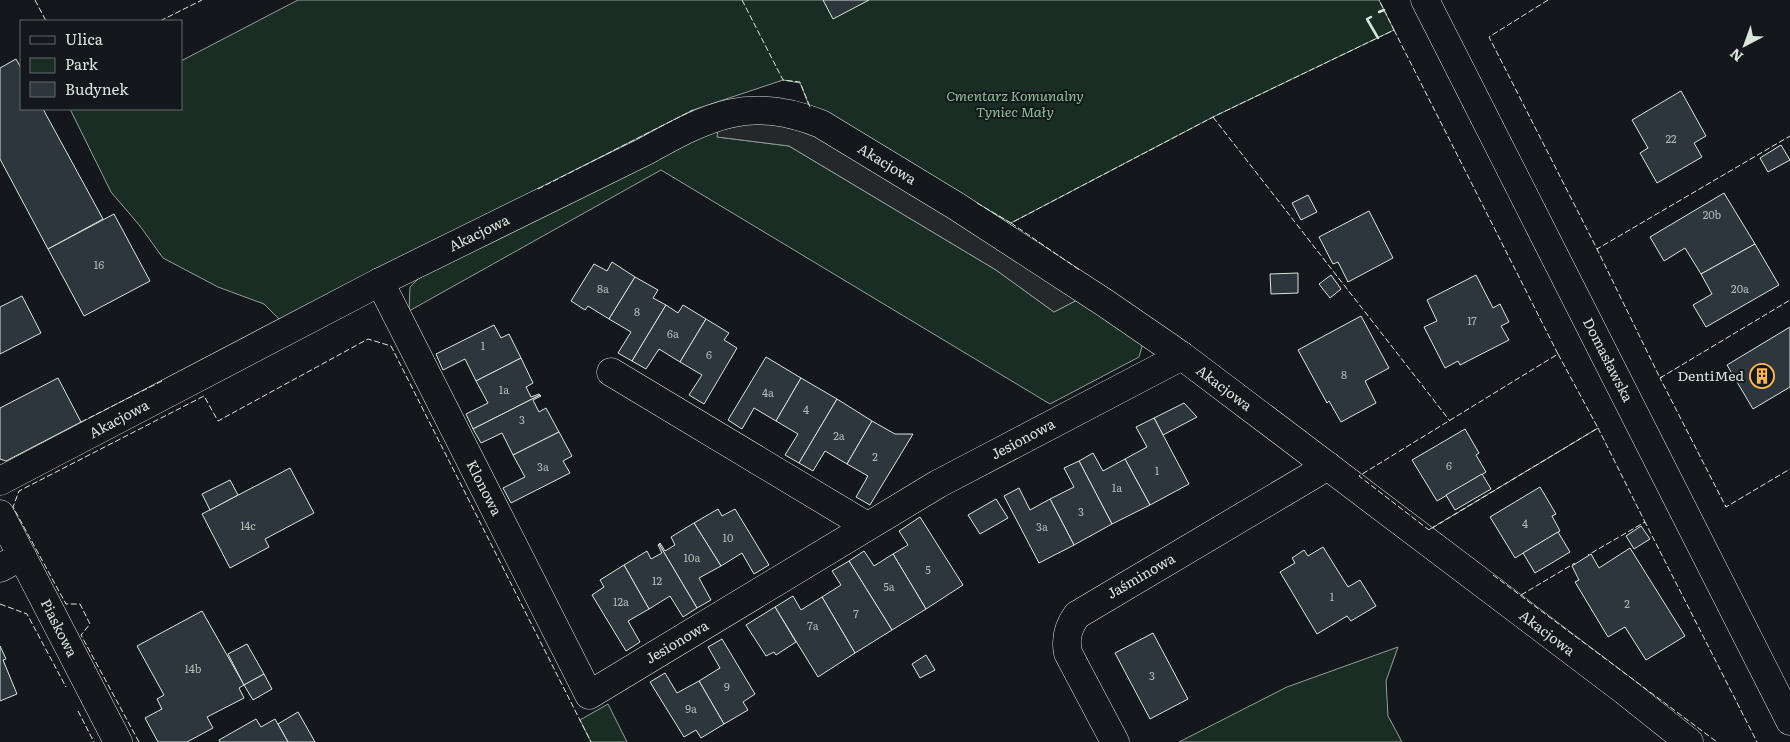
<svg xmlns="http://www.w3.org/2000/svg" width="1790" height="742" font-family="Literata,serif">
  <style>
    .green { fill: #1a2d24; stroke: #939e99 }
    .parking { fill: #24282b; stroke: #939e99 }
    .building { fill: #2c363c; stroke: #d8e6dc }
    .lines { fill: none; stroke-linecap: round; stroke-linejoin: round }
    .minor-casing { stroke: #d8e6dc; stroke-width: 29 }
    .tertiary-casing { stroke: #d8e6dc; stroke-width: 29 }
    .minor { stroke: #14181c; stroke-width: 28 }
    .tertiary { stroke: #14181c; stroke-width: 28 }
    .fence { stroke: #d8e6dc; stroke-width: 1; stroke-dasharray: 6 2.5; stroke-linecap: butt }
    .wall { stroke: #d8e6dc; stroke-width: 2.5 }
    .labels { text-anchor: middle; stroke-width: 4; stroke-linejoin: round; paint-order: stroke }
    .number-label { font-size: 11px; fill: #adbab4 }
    .park-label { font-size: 14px; font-style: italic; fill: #8ac095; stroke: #14181c }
    .street-label { font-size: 14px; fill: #d8e6dc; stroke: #14181c }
    .poi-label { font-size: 14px; fill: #d8e6dc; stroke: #14181c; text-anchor: end }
  </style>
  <rect width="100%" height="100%" fill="#14181c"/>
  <g class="green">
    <polygon points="298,0 1379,0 1394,30 1213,117 1011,223 810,108 800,83 783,80 693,110 280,320 264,304 218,287 163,258 140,226 111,192 70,109 181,109 181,61"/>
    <polygon points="718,129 718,137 789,146 996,270 1054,312 1079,299 1143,343 1139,357 1050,404 661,170 409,311 410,287 421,276"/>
    <polygon points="1398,647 1386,681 1388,716 1402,742 1179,742 1287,687"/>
    <polygon points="608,704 627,742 591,742 580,720"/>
  </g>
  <polygon class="parking" points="735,122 795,123 908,189 1079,299 1054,312 996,270 789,146 717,137 718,129"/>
  <g class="building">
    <polygon points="823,0 869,0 833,19"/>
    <polygon points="16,59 21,68 21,109 43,109 103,219 48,249 0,159 0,68"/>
    <polygon points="1681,91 1706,136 1694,143 1702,157 1657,183 1640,153 1648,148 1632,120"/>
    <polygon points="1781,145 1790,160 1768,172 1760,158"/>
    <polygon points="1724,193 1755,244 1701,274 1685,248 1664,261 1650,237"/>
    <polygon points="1308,195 1317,212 1301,220 1292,203"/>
    <polygon points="1369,211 1393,258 1348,282 1338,262 1333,264 1319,237"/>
    <polygon points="114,214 150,281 84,316 48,249"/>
    <polygon points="1755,244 1779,285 1706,327 1693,305 1712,294 1701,274"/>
    <polygon points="612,262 635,277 609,319 588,306 585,310 571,301 594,264 607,271"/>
    <polygon points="1298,273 1298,293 1271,294 1270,274"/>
    <polygon points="1331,275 1341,289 1330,298 1319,284"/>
    <polygon points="1476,275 1493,308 1500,304 1509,322 1501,326 1509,340 1460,365 1458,361 1445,368 1424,327 1437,321 1427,300"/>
    <polygon points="635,277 658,290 653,298 666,305 632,361 618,353 631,332 609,319"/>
    <polygon points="22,296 41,333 0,354 0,307"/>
    <polygon points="666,305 678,313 683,305 706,319 680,362 659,349 646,369 632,361"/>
    <polygon points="1361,316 1389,368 1365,381 1376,403 1341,422 1329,401 1327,403 1298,350"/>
    <polygon points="706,319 729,333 724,340 737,348 704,404 689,395 702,375 680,362"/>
    <polygon points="494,325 501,338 509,334 521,358 476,381 465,359 443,370 436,354"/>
    <polygon points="1790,327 1790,387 1753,409 1727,365"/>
    <polygon points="766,357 801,378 776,421 754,408 742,429 728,420"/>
    <polygon points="521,358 533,383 526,387 531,397 539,394 540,395 473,429 466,414 488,403 476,381"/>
    <polygon points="58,378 81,422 6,461 0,459 0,408"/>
    <polygon points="801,378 837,399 799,463 785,455 798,434 776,421"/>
    <polygon points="540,395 541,396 533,400 539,412 546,408 559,432 513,455 502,433 481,443 473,429"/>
    <polygon points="837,399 872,421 847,464 825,451 813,471 799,463"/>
    <polygon points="1184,403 1197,417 1163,435 1154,418"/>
    <polygon points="1154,418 1189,484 1150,505 1125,459 1147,447 1136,427"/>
    <polygon points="872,421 895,434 913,434 870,505 856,497 868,476 847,464"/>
    <polygon points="1465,429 1479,453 1476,455 1486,472 1437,501 1412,460"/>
    <polygon points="559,432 572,456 563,461 570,473 511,503 503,488 525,477 513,455"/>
    <polygon points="1093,453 1103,471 1125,459 1150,505 1112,524 1079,461"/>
    <polygon points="1079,461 1112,524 1074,545 1050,499 1074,487 1064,468"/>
    <polygon points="290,468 314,513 265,539 269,547 230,568 202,514"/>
    <polygon points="1482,474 1491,489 1455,510 1446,495"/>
    <polygon points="230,480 238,495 210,510 202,494"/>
    <polygon points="1540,487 1556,514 1552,516 1560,531 1515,558 1490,517"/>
    <polygon points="1019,488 1030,510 1050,499 1074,545 1039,563 1004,496"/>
    <polygon points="996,499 1008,518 980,534 968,515"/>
    <polygon points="718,509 722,516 735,509 769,565 754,574 742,553 721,566 694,523"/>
    <polygon points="920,517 963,585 926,609 893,554 908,545 899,531"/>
    <polygon points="694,523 721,566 699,578 711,600 697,608 659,544 660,543 665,551 675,545 671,537"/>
    <polygon points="1641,526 1650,539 1634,549 1626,536"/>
    <polygon points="1558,532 1570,552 1535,573 1523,553"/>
    <polygon points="659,544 697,608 683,617 670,596 649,609 624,565 647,551 651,559 662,553 658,545"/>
    <polygon points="1323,547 1348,587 1360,580 1376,606 1351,621 1347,616 1317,634 1280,572 1295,563 1292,558 1304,550 1308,556"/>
    <polygon points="1630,548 1685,636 1646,660 1625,627 1608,637 1575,582 1579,580 1572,566 1591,554 1599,568"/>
    <polygon points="864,551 874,566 893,554 926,609 892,630 849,561"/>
    <polygon points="849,561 892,630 855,653 822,597 841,585 832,571"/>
    <polygon points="624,565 649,609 628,621 640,642 626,651 592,595 604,587 600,580"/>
    <polygon points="793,596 801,610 822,597 855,653 818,677 775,607"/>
    <polygon points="775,607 796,642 776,655 774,652 766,656 746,625"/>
    <polygon points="202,611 244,685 239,688 244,698 207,717 213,728 187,742 158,742 145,718 162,709 157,699 164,695 137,646"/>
    <polygon points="1153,633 1188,699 1150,719 1115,653"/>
    <polygon points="722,639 755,694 743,702 748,710 724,724 699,681 720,668 708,647"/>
    <polygon points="247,644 264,674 244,685 228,654"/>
    <polygon points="0,646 6,659 3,660 17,694 0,701"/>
    <polygon points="926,655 935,670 920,678 912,664"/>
    <polygon points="665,673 677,693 699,681 724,724 701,738 696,730 684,737 650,682"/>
    <polygon points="264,674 272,689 253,700 244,685"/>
    <polygon points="298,712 315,742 288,742 278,724"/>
    <polygon points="256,719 261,727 275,719 288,742 220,742 219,740"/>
  </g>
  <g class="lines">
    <defs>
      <g id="minor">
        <polyline points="380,282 589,695 938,484 1182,356"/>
        <polyline points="611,372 867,526"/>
        <path d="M0 481 380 282 646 151C709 116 749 95 821 124L956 206 1105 303 1182 356 1621 688 1689 742"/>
        <polyline points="0,514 118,742"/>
        <polyline points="0,568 22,556"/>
        <path d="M1115 742 1068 653C1065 638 1068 627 1077 615L1328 466"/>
      </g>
      <polyline id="tertiary" points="1425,0 1790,721"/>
    </defs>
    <use href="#minor" class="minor-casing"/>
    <use href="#tertiary" class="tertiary-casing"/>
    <use href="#minor" class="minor"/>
    <use href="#tertiary" class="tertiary"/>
    <g class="fence">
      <polyline points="35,0 46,21"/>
      <polyline points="742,0 783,80 800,82 810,107"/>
      <polyline points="1548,0 1489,37 1597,249 1790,136"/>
      <polyline points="160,21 202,0"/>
      <polyline points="1394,30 1558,354"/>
      <polyline points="1213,117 1450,421"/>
      <polyline points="538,189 693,110"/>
      <polyline points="977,203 1011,223 1213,117 1394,30 1379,0"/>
      <polyline points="1011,223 1081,271"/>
      <polyline points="1598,249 1597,249 1660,378 1790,300"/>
      <polygon points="1558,354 1598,428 1429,530 1359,476"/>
      <polyline points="1662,377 1660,378 1726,507 1790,469"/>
      <polyline points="81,422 162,381"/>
      <polyline points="1644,523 1645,522 1757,742"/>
      <polyline points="1430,529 1598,428 1645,522 1588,555"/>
      <polyline points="1493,575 1717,742"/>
      <polyline points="1521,595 1575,563"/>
      <polyline points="0,604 27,614 66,687"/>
      <polyline points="78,711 94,742"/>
      <polyline points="139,742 81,635 90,624 80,604 66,604 13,507 19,491 204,396 218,421 368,339 391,346 591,742"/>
    </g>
    <g class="wall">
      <polyline points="1379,12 1384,10"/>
      <polyline points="1371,17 1367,19 1378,38"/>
    </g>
  </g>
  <defs>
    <symbol id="building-ring" viewBox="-11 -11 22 22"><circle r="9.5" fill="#14181c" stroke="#ffb74d" stroke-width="1.5"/><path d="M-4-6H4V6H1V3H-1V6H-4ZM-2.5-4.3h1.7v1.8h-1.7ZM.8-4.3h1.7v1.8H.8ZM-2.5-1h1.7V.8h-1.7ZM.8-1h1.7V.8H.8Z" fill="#ffb74d"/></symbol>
  </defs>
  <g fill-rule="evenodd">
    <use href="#building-ring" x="1748" y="362" width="28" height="28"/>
  </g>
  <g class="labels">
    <g class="number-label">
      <text x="1671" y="143">22</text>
      <text x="1712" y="219">20b</text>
      <text x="99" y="269">16</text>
      <text x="603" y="293">8a</text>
      <text x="1740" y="293">20a</text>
      <text x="637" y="316">8</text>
      <text x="1472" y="325">17</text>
      <text x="673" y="338">6a</text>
      <text x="483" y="350">1</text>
      <text x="709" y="359">6</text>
      <text x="1344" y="379">8</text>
      <text x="504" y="394">1a</text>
      <text x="768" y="397">4a</text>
      <text x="806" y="414">4</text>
      <text x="522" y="424">3</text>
      <text x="839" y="440">2a</text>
      <text x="875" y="461">2</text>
      <text x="1449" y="470">6</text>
      <text x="543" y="471">3a</text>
      <text x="1157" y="475">1</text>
      <text x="1117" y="492">1a</text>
      <text x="1081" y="516">3</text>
      <text x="1525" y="528">4</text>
      <text x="248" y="530">14c</text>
      <text x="1042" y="531">3a</text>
      <text x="728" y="542">10</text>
      <text x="692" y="562">10a</text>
      <text x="928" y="574">5</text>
      <text x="657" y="585">12</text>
      <text x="889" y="591">5a</text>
      <text x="1332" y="601">1</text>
      <text x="621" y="606">12a</text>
      <text x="1627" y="608">2</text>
      <text x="856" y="618">7</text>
      <text x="813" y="630">7a</text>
      <text x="193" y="673">14b</text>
      <text x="1152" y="680">3</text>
      <text x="727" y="691">9</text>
      <text x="691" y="713">9a</text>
    </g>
    <g class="park-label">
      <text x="1015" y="101">Cmentarz Komunalny<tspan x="1015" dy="16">Tyniec Mały</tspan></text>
    </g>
    <g class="street-label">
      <text transform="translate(887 164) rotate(31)" y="5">Akacjowa</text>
      <text transform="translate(479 233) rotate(-26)" y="5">Akacjowa</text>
      <text transform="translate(1608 360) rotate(63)" y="5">Domasławska</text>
      <text transform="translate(1224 388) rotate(37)" y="5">Akacjowa</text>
      <text transform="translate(119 419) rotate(-28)" y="5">Akacjowa</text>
      <text transform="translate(1023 439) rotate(-28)" y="5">Jesionowa</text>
      <text transform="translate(484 488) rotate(63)" y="5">Klonowa</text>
      <text transform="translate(1141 576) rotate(-30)" y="5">Jaśminowa</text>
      <text transform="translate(59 628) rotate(63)" y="5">Piaskowa</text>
      <text transform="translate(1547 633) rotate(37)" y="5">Akacjowa</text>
      <text transform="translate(677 642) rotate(-31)" y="5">Jesionowa</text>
    </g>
    <g class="poi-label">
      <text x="1744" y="381">DentiMed</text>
    </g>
  </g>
  <rect x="20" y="20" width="162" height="90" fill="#14181c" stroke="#626a69"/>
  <rect x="30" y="36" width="25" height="8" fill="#14181c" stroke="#626a69"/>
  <text x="65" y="45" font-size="15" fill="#d8e6dc">Ulica</text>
  <rect x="30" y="58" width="25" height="15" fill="#1a2d24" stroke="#626a69"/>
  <text x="65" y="70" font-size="15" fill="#d8e6dc">Park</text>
  <rect x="30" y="82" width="25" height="15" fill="#2c363c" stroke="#626a69"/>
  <text x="65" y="95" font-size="15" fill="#d8e6dc">Budynek</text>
  <g transform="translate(1745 45) rotate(221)" stroke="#14181c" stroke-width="4" paint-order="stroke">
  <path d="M0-4L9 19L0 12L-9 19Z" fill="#d8e6dc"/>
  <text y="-8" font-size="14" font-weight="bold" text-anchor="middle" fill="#d8e6dc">N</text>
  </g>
</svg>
